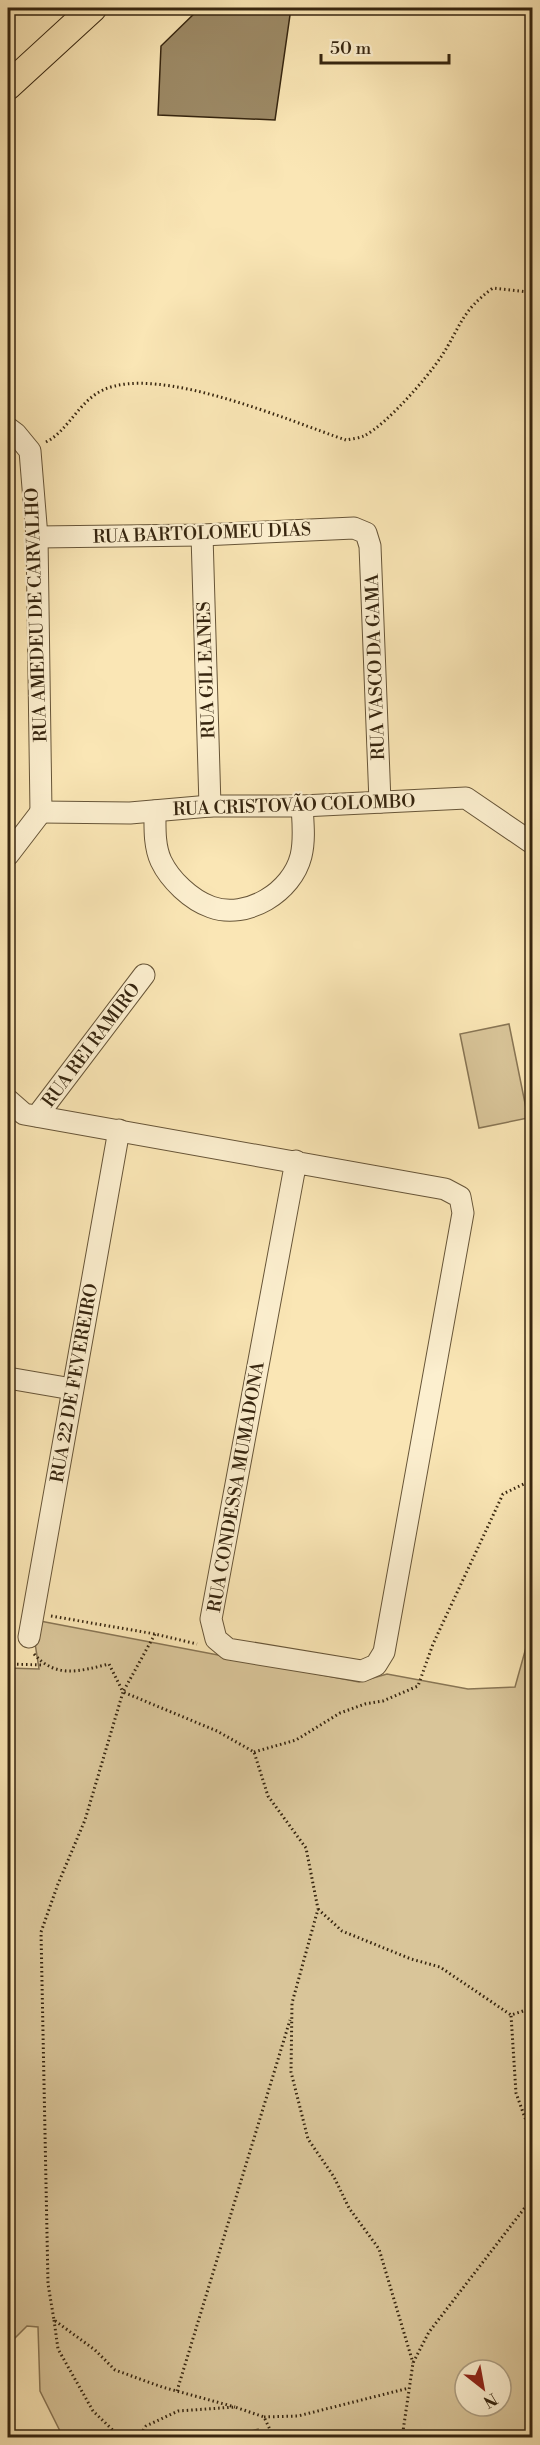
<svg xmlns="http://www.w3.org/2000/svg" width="540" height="2445" font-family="'Libre Bodoni',serif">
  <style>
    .green { fill: #d9c599; stroke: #887554; stroke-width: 1.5; fill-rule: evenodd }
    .building { fill: #9c8965; stroke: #36250f; stroke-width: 1.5 }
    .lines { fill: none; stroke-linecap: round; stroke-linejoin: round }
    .minor-casing { stroke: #675538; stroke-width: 23 }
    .major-casing { stroke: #36250f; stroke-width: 29 }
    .path { stroke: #36250f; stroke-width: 3; stroke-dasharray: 1.5 3; stroke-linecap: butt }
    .minor { stroke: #fcefcf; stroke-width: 21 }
    .major { stroke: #fae6b5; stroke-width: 27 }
    .labels { text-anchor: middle; stroke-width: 4.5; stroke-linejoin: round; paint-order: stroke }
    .street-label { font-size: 18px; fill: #36250f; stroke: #fcefcf }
  </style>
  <rect width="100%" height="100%" fill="#fae6b5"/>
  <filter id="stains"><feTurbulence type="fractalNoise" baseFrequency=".00333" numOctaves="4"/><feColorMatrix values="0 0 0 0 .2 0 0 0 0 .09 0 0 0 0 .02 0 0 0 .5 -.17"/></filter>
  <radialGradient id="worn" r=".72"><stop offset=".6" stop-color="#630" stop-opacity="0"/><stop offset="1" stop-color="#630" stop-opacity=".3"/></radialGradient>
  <g class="green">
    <polygon points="509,1024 528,1118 479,1128 460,1034"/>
    <path d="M40 1621 359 1682 387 1674 468 1689 515 1687 532 1626V2437L258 2438V2429L230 2438 63 2437 40 2391 38 2327 27 2326 8 2345V1668L39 1669 35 1643ZM465 2370H501V2406H465Z"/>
  </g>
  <polygon class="building" points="200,8 291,8 275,120 158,115 161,46"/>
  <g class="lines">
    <defs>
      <g id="minor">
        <polyline points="8,428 16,434 30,451 37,537 41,812"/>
        <polyline points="202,535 210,806"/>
        <polyline points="37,537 202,535 354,528 366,533 370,546 380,802"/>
        <path d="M155 811C155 827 154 846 161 861 170 880 191 900 211 907 247 920 292 892 301 856 305 840 303 823 302 806"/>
        <polyline points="41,812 130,813 210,806 302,806 466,798 532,843"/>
        <polyline points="8,855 41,812"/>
        <polyline points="8,1100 24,1114 445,1189 460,1197 463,1213 384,1652 376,1665 362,1671 228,1649 216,1639 211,1619 296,1161"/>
        <polyline points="37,1116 144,975"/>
        <polyline points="8,1378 72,1389"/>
        <polyline points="29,1637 119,1130"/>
      </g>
      <polyline id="major" points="8,86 93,8"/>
    </defs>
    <use href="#minor" class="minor-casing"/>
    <use href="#major" class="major-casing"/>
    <g class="path">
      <path d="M46 442C68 431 79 401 103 390 159 364 289 421 346 440 352 439 359 438 364 436 387 424 426 379 441 357 460 328 461 311 493 288L528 292 532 297"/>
      <polyline points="51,1616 155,1634 197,1644"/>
      <polyline points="155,1634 123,1692 217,1731 254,1752 268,1796 306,1848 318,1909 292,2003 291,2072 308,2139 334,2177 349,2208 379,2249 413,2363"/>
      <path d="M34 1654C56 1679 80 1671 109 1664L123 1692 85 1820 58 1884 41 1932 48 2284 54 2320 95 2350 115 2370 162 2387 235 2407"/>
      <polyline points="8,1664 44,1665"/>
      <polyline points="254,1752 296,1740 340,1713 365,1704 383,1701 418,1686 433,1644 503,1494 532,1480"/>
      <path d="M532 1887C523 1920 527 1977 532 2011"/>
      <polyline points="318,1909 342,1931 411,1959 440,1967 511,2015 532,2008"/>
      <polyline points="530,2201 532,2212"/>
      <polyline points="54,2320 58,2349 93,2411 121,2438"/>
      <polyline points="177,2391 290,2020"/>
      <polyline points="264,2417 298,2416 409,2388"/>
      <polyline points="138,2438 146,2426 178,2411 235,2407 264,2417 274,2438"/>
      <polyline points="402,2438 413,2363 429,2332 530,2201 527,2153 532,2137 516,2093 511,2015"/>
    </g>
    <use href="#minor" class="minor"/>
    <use href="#major" class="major"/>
  </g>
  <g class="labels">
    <g class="street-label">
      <text transform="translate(202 533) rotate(-2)" y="6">RUA BARTOLOMEU DIAS</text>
      <text transform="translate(36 615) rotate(-92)" y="6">RUA AMEDEU DE CARVALHO</text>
      <text transform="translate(375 667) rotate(-92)" y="6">RUA VASCO DA GAMA</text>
      <text transform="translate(206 670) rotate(-92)" y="6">RUA GIL EANES</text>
      <text transform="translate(294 805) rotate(-2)" y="6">RUA CRISTOVÃO COLOMBO</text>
      <text transform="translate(91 1045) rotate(-53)" y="6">RUA REI RAMIRO</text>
      <text transform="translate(74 1383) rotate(-80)" y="6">RUA 22 DE FEVEREIRO</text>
      <text transform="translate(236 1487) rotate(-80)" y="6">RUA CONDESSA MUMADONA</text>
    </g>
  </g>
  <rect width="540" height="2445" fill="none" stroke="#fae6b5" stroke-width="30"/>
  <rect x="9" y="9" width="522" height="2427" fill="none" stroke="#36250f" stroke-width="3"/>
  <rect x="15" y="15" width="510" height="2415" fill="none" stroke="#36250f" stroke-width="1.5"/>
  <g transform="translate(483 2388) rotate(149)"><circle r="28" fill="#fcefcf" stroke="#ad9e82" stroke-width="1.5"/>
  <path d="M0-4.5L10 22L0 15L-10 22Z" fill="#8f2418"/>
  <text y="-9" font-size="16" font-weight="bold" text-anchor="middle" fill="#36250f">N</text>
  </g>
  <path d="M321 54v9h128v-9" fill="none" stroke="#36250f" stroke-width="3"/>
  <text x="330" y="54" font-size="18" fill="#36250f" stroke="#fcefcf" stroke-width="4.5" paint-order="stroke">50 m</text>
  <rect width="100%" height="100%" filter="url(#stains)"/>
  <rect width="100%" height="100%" fill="url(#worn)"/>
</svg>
